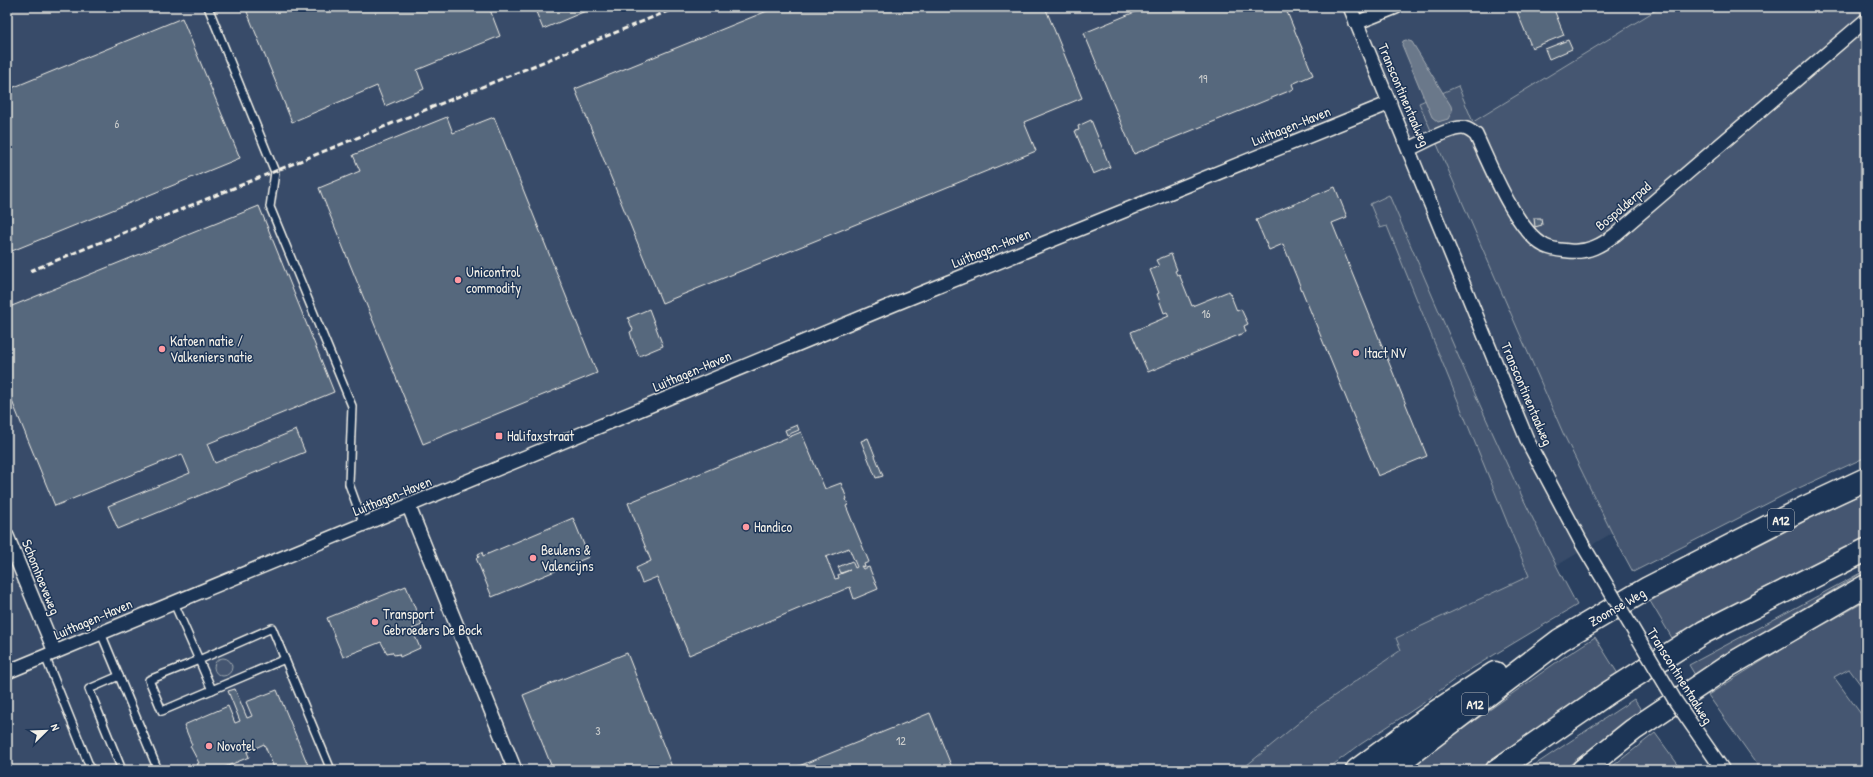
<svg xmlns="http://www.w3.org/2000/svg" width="1873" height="777" font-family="'Patrick Hand',sans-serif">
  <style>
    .built { fill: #374c69 }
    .green { fill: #445771; stroke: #9ca4ac }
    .water { fill: #6a788a; stroke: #a1a8b0 }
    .building { fill: #56677d; stroke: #f4f1e8; fill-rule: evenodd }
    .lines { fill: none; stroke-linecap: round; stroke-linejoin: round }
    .service-casing { stroke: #f4f1e8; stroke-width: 10 }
    .minor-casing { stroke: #f4f1e8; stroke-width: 16 }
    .motorway-casing { stroke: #f4f1e8; stroke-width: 25 }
    .service { stroke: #1d3557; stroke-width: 7 }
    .minor { stroke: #1d3557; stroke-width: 13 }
    .motorway { stroke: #1d3557; stroke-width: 22 }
    .rail { stroke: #f4f1e8; stroke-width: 3; stroke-dasharray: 6 3; stroke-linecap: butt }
    .minor-bridge-casing { stroke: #f4f1e8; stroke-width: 16; stroke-linecap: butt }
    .minor-bridge { stroke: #1d3557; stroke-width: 13 }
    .poi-dot { fill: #ff9aa2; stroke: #1d3557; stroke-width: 1.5 }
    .labels { text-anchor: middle; stroke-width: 3; stroke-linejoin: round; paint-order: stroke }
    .number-label { font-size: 12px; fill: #cccecd }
    .shield { fill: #1d3557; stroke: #b4b9bc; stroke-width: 1 }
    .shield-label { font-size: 13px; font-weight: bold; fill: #f4f1e8 }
    .street-label { font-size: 14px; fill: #f4f1e8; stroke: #1d3557 }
    .poi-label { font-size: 14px; fill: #f4f1e8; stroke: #1d3557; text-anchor: start }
  </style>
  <rect width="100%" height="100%" fill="#2a4060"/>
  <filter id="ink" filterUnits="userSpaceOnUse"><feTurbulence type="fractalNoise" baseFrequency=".025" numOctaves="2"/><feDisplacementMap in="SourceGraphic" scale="8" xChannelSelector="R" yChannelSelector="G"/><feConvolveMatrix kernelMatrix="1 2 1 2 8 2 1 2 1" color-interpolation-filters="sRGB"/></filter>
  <g filter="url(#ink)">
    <polygon class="built" points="7,7 1661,7 1473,122 1435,141 1563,433 1612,533 1556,566 1396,638 1401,650 1318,707 1241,770 7,770"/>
    <g class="green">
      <polygon points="1661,7 1866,7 1866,457 1786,494 1633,572 1612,533 1563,433 1419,103 1458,86 1473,122"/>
      <path d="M1389 195C1449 334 1506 473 1577 605L1459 676 1422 704 1361 744 1326 770H1241L1318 707 1401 650 1396 638 1529 576 1387 226 1380 228 1370 204Z"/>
      <polygon points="1866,492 1866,542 1675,643 1650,601 1823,512"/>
      <polygon points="1866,570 1695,675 1689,665"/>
      <polygon points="1866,601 1866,692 1849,669 1834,677 1866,721 1866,770 1761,770 1708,695 1791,643"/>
      <polygon points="1595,637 1620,677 1479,770 1405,770 1561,659"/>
      <circle cx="223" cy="667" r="9"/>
      <polygon points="1634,699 1641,710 1563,770 1527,770"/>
      <polygon points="1655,733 1682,770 1608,770 1614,765"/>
    </g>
    <polygon class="water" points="1406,40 1412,42 1451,106 1452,111 1448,119 1438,122 1432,117 1402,45 1403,41"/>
    <g class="building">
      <polygon points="245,7 489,7 500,36 417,70 424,89 385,106 377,86 292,122"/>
      <polygon points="534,7 595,7 543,29"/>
      <polygon points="777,7 1045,7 1082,98 1024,122 1036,151 662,303 575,89"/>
      <polygon points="1147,7 1285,7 1313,75 1292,84 1294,89 1134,154 1084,33"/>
      <polygon points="1515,7 1553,7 1564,35 1532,48"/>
      <polygon points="182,18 240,158 7,253 7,90"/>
      <polygon points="1568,40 1572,49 1549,59 1545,49"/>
      <polygon points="447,117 453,133 494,117 597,373 423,444 319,188 360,171 353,155"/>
      <polygon points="1091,120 1110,167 1093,174 1075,131 1079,130 1078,126"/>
      <polygon points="1335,187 1347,217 1332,223 1427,456 1378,476 1283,244 1269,250 1256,220"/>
      <polygon points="259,206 334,392 207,444 215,463 296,430 305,452 118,529 108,506 190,473 182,454 55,506 7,389 7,308"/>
      <polygon points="1534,218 1541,218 1542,225 1535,227"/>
      <polygon points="1171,254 1177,270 1175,271 1177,275 1179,274 1192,306 1229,291 1237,311 1241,309 1248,324 1244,326 1246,332 1148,372 1131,332 1169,316 1167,312 1164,313 1157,294 1159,293 1150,270 1159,266 1156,260"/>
      <polygon points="649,309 663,346 639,356 632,339 630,332 633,330 628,318"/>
      <polygon points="797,425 799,430 787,435 785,430"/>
      <path d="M801 432 825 489 841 483 847 499H846L848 505 846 506 869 562 864 564 865 567 861 566 863 569 869 567 878 589 854 599 850 587 689 655 657 577 642 583 636 568 651 561 628 503ZM849 548 857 567 855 568 852 561 838 567 841 573 850 570 838 575 839 578 835 579 826 557Z"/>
      <polygon points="868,438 883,476 876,478 861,441"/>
      <polygon points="573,518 589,557 492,597 476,558 479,557 478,554 482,552 483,556"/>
      <polygon points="406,586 422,625 412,629 420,648 400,657 399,654 394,655 392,652 387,653 381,642 343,657 327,618"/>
      <polygon points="627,653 672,767 664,770 553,770 523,695"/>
      <polygon points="235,689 247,718 252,716 246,702 277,690 310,770 275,770 264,744 247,752 249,757 218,770 199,770 197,764 199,763 190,746 192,745 184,725 228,706 235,723 240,721 228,691"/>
      <polygon points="930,713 953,770 789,770"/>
    </g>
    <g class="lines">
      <defs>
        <g id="service">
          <polyline points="208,7 275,172 270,207 352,406 349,484 364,525"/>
          <polyline points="174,603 199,660 149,680 162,711 285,659"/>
          <polyline points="101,633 158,770"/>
          <polyline points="45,656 91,770"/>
          <polyline points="119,676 89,689 122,770"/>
          <polyline points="212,690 199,660 272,628 331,770"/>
        </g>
        <g id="minor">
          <polyline points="1350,7 1528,442 1581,542"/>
          <polyline points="1356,23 1396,7"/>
          <path d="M1409 149C1423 143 1448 128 1462 128 1468 128 1472 132 1476 135 1490 165 1516 231 1545 246 1553 250 1560 250 1569 251 1588 253 1602 245 1616 234L1866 20"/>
          <polyline points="409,507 515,770"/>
          <polyline points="7,536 55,652"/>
          <polyline points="7,672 897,303 1390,103"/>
        </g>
        <g id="motorway">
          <polyline points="1357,770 1436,712 1495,673"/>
          <polyline points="1389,770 1560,640 1648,588 1804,508 1866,479"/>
          <polyline points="1497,770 1608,693 1704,632 1866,550"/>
          <polyline points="1583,770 1633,730 1728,666 1866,586"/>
        </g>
      </defs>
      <use href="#service" class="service-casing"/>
      <use href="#minor" class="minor-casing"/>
      <use href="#motorway" class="motorway-casing"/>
      <use href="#service" class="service"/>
      <use href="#minor" class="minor"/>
      <use href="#motorway" class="motorway"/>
      <polyline class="rail" points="30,271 678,7"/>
      <defs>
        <polyline id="minor-bridge" points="1581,542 1676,702 1723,770"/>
      </defs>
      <use href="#minor-bridge" class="minor-bridge-casing"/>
      <use href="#minor-bridge" class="minor-bridge"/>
    </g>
  </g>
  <g class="poi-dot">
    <circle cx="458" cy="280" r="4"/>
    <circle cx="162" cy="349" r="4"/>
    <circle cx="1356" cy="353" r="4"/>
    <rect x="495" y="432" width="8" height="8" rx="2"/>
    <circle cx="746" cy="527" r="4"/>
    <circle cx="533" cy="558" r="4"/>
    <circle cx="375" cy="622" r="4"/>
    <circle cx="209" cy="746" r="4"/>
  </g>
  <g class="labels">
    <g class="number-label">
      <text x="1203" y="83">19</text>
      <text x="117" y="128">6</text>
      <text x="1206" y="318">16</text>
      <text x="598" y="735">3</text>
      <text x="901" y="745">12</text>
    </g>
    <g class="shield">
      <rect x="1768" y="509" width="26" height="22" rx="3"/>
      <rect x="1462" y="693" width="26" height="22" rx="3"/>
    </g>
    <g class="shield-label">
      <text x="1781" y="525">A12</text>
      <text x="1475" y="709">A12</text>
    </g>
    <g class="street-label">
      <text transform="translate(1404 95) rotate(67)" y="5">Transcontinentaalweg</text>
      <text transform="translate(1291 126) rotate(-22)" y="5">Luithagen-Haven</text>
      <text transform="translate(1623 206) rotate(-40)" y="5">Bospolderpad</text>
      <text transform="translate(991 248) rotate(-22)" y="5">Luithagen-Haven</text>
      <text transform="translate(692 371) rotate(-23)" y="5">Luithagen-Haven</text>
      <text transform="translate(1527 394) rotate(67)" y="5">Transcontinentaalweg</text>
      <text transform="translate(392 496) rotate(-22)" y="5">Luithagen-Haven</text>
      <text transform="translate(41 577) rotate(68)" y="5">Schomhoeveweg</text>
      <text transform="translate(1617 607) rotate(-30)" y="5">Zoomse Weg</text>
      <text transform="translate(93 619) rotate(-23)" y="5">Luithagen-Haven</text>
      <text transform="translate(1680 676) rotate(58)" y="5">Transcontinentaalweg</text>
    </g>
    <g class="poi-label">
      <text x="466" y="277">Unicontrol<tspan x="466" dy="16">commodity</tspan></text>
      <text x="170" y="346">Katoen natie /<tspan x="170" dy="16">Valkeniers natie</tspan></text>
      <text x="1364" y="358">Itact NV</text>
      <text x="507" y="441">Halifaxstraat</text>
      <text x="754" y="532">Handico</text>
      <text x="541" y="555">Beulens &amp;<tspan x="541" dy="16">Valencijns</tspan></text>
      <text x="383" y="619">Transport<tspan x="383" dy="16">Gebroeders De Bock</tspan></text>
      <text x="217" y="751">Novotel</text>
    </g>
  </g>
  <rect width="1873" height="777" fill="none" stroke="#1d3557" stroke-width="24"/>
  <rect x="12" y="12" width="1849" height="753" fill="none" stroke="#f4f1e8" stroke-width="1.5" filter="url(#ink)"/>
  <g transform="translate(46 731) rotate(67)" stroke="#1d3557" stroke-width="3" paint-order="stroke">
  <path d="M0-3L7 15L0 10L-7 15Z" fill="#f4f1e8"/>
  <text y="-6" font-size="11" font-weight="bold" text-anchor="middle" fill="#f4f1e8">N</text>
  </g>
</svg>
